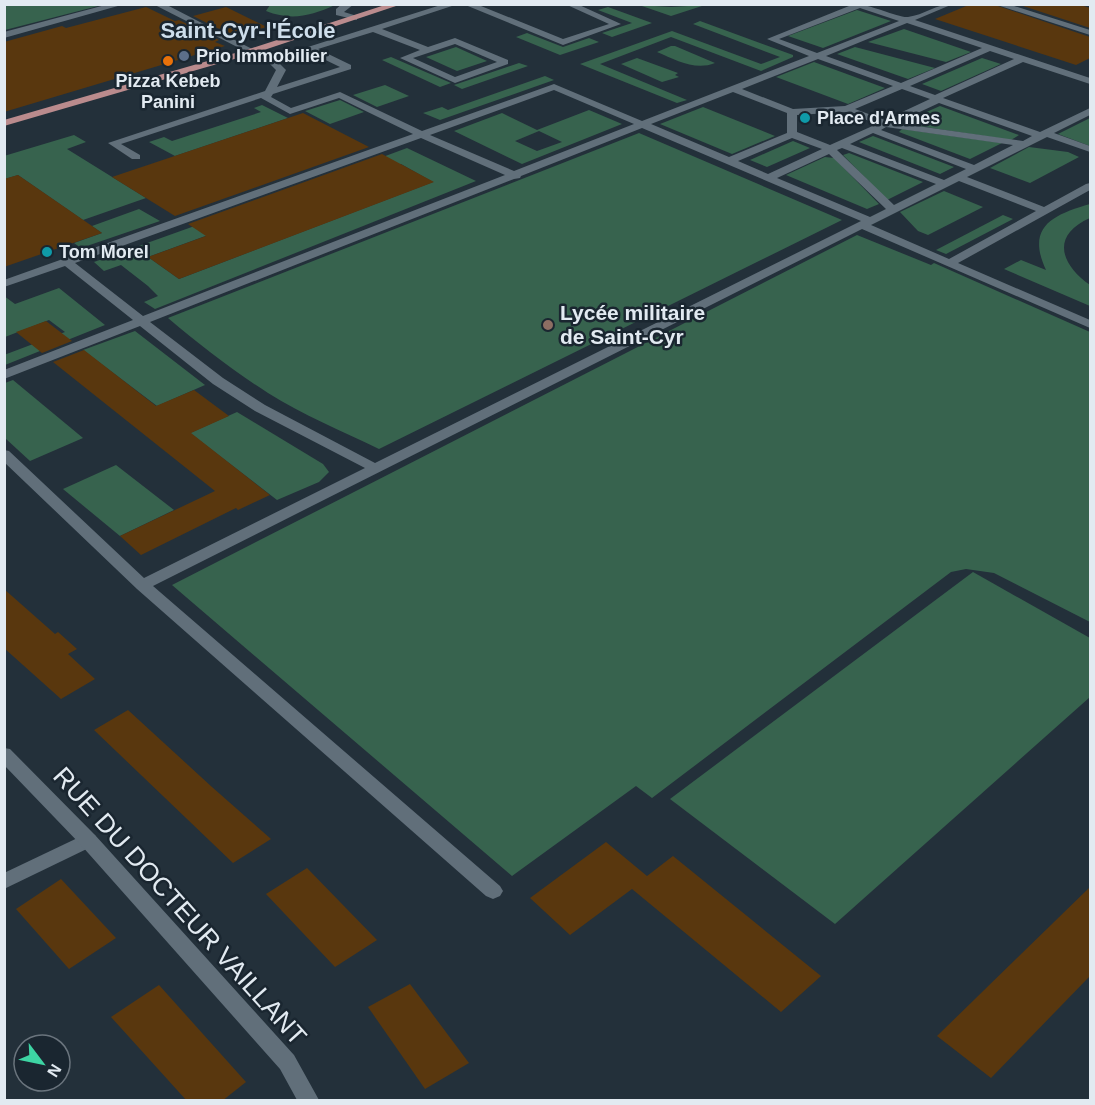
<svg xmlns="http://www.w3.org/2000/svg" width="1095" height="1105" font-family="Helvetica,sans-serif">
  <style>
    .green { fill: #37634e; fill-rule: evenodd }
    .building { fill: #59370e }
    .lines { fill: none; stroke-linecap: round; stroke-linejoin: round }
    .service { fill: #616f7a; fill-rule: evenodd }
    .minor { fill: #616f7a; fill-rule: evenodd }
    .secondary { fill: #616f7a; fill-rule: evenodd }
    .primary { fill: #ba8b8d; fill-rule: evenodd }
    .service-dot { fill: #5c6f8a; stroke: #1a2630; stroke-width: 2 }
    .food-dot { fill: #e8710a; stroke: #1a2630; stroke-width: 2 }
    .culture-dot { fill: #0f9aa8; stroke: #1a2630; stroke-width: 2 }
    .education-dot { fill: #8d6e63; stroke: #1a2630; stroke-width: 2 }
    .labels { text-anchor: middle; stroke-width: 5; stroke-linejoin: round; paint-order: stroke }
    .far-poi-label { font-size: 18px; font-weight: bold; fill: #e2eaf1; stroke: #1a2630; text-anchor: start }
    .poi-label { font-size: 21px; font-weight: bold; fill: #e2eaf1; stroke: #1a2630; text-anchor: start }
    .far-district-label { font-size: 22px; font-weight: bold; fill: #cedeeb; stroke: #1a2630 }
    .near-street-label { font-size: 26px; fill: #e2eaf1; stroke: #1a2630 }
  </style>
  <rect width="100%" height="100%" fill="#23303a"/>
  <g class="green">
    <polygon points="4,5 102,5 5,30"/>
    <path d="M270 5H335C311 16 291 21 266 11Z"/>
    <polygon points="639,5 671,7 705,5 671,16"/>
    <polygon points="608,7 652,23 612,37 602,33 632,23 598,10"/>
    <polygon points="857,10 891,21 823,48 788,36"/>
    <polygon points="700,21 793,55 793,57 761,71 671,37 600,64 687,100 677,103 580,64 672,31 761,64 780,57 693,24"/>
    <polygon points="904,29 971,52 946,62 868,42"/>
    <polygon points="527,33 563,47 589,38 599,42 560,55 516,37"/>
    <path d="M671 46H675L715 63C695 71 676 60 657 52Z"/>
    <polygon points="456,47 487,61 457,71 426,57"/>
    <polygon points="855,47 935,68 908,79 837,54"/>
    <polygon points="391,57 451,83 440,87 382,60"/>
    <polygon points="637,58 678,73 675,75 679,77 662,82 621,64"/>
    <polygon points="982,58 1001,64 941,91 922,84"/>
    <polygon points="814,62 885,88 848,104 776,77"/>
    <polygon points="519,63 528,66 462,89 454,85"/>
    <polygon points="545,76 554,80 440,120 423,113 442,107 448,110"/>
    <polygon points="385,85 409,96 377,107 353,95"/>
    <polygon points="340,100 364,112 330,124 305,111"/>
    <polygon points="262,105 288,118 175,156 149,142 164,137 172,141 261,112 254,108"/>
    <polygon points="940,106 1019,135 1011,140 905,124 904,122"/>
    <polygon points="703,107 775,136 732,154 660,124"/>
    <path d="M589 110 622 124 522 164 454 131 502 113 537 130ZM539 131 562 142 537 151 515 141Z"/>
    <polygon points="1090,118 1090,146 1058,134"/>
    <polygon points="902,129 1002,143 970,159 899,132"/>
    <path d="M639 133 842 220 379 449C342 431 303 415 268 393 232 370 200 345 168 318Z"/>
    <polygon points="74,135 86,142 67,149 146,198 83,220 18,175 5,179 4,156"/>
    <polygon points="873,136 954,167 940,174 859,142"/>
    <polygon points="793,141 810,148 767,167 750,160"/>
    <polygon points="1029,147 1068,152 1079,157 1030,183 990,168"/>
    <polygon points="407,148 476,181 155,309 144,302 158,296 148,286 121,265 104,271 94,262 315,183 328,191 148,257 179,279 433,182 401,164 326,178"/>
    <polygon points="849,153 923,182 887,200 843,155"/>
    <polygon points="825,157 834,158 879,204 867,209 786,175"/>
    <polygon points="944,191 983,207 928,235 918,231 900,212"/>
    <path d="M1090 204V218C1051 235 1060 264 1090 285V306L1004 269 1021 260 1046 270C1026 227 1052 215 1090 204Z"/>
    <polygon points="139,209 160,221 81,248 74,243 102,233 92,226"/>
    <polygon points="1003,215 1013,219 946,254 936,250"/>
    <polygon points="857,235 931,265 934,263 1090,332 1090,622 994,573 966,569 951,572 652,798 636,786 512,876 172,585"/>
    <polygon points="59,288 105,325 5,365 4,355 65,332 49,320 5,337 4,296 15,304"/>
    <polygon points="135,331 205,385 157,406 83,350"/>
    <polygon points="13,380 83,438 30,461 5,438 5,383"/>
    <polygon points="237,412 323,464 329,472 319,482 277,500 190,433"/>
    <polygon points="116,465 174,510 120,536 63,489"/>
    <polygon points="973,572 1090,638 1090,697 835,924 670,799"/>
  </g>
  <g class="building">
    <polygon points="971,4 992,4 1090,37 1090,58 1076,65 935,19"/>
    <polygon points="1017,4 1078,4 1090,8 1090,28"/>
    <polygon points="146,7 175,21 179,20 219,40 215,42 225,46 4,112 4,42 62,26 66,28"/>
    <polygon points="226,7 267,27 233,36 193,16"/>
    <polygon points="303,113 369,147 175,216 112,177"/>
    <polygon points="382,154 434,182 179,279 148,257 206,236 188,224"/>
    <polygon points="18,175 92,226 102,233 4,267 4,179"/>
    <polygon points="46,321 72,341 42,353 16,332"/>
    <polygon points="84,350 156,406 194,390 229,416 191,433 270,495 238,510 236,508 141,555 120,536 215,491 53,362"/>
    <polygon points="4,589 55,634 58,632 77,649 68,654 95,679 61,699 4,648"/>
    <polygon points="128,710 212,787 271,839 233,863 94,730"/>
    <polygon points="606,842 647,876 673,856 821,976 781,1012 632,889 570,935 530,898"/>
    <polygon points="307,868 377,940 335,967 266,894"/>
    <polygon points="61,879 116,938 69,969 16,909"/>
    <polygon points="1090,887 1090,976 991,1078 937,1036"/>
    <polygon points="410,984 469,1063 425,1089 368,1007"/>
    <polygon points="159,985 246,1082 222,1101 187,1101 111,1017"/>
  </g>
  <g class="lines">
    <g class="service">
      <path d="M444 4H458L382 29 428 47 455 38 508 60V64L455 83 400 58 420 50 373 32 318 49 351 65V69L273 94 271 97 291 108 340 92 422 131 554 84 642 121 809 56 767 39 854 4C871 4 898 18 908 17 924 15 936 4 953 4L915 20 1090 78V84L1023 62 943 98 1040 132 1090 108V115L1054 133 1090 146V152L1047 137 967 177 1044 207 1086 184 1090 183V190L958 263 1090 320V328L862 229 153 586 500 886 503 891 500 896 493 899 486 896 137 589 4 462V450L9 451 144 578 365 468 255 411 213 384 140 326 4 379V370L133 320 65 266 4 287V280L413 134 339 98 290 114 261 98 121 144 140 155V159H132L108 143 265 91 276 70 269 63 249 53V49H255L273 58ZM860 8 899 21 817 53 779 39ZM907 23 982 48 901 83 826 56ZM455 44 497 62 455 77 413 58ZM990 51 1014 59 935 95 910 86ZM309 52 340 67 277 87 286 70 278 62ZM818 59 893 86 845 106 793 109 742 89ZM902 89 930 99 885 120 855 109ZM554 90 634 124 514 171 430 135ZM733 92 787 113V133L729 157 651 124ZM939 103 1032 136 1023 141 896 123ZM846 112 877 124 830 145 797 132V115ZM886 127 1013 145 974 165 881 130ZM642 128 861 221 375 463 265 405 223 378 150 322 514 179 520 178 521 176ZM873 133 966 169 944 180 850 144ZM421 138 505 175 143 316 75 263ZM792 138 822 149 768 174 738 161ZM842 148 936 184 894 205 837 150ZM829 154 886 209 870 217 777 178ZM959 181 1036 211 949 259 871 225Z"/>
      <polygon points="463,4 476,4 563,39 609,24 565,4 577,4 621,24 563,45"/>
      <polygon points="994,4 1008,4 1090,30 1090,35"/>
    </g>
    <g class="minor">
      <polygon points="109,4 125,4 4,38 4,32"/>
      <polygon points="153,4 165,4 256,51 249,53"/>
      <polygon points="342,4 354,4 344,12 357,16 357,20 336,15 336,9"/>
      <polygon points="88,833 95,835 97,840 95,845 4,889 4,873"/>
    </g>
    <polygon class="secondary" points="4,748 10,749 95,835 294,1055 319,1100 297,1100 280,1069 81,845 4,765"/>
    <polygon class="primary" points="388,4 402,4 255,53 4,126 4,120 249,49"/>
  </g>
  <circle class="service-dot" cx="184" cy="56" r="6"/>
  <circle class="food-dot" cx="168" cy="61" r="6"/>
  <g class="culture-dot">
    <circle cx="805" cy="118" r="6"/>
    <circle cx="47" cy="252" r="6"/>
  </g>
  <circle class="education-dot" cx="548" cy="325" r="6"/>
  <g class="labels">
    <g class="far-poi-label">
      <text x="196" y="62">Prio Immobilier</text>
      <text x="168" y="87" text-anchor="middle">Pizza Kebeb<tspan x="168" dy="21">Panini</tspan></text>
      <text x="817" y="124">Place d'Armes</text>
      <text x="59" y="258">Tom Morel</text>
    </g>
    <g class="poi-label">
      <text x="560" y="320">Lycée militaire<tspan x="560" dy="24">de Saint-Cyr</tspan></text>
    </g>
    <g class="far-district-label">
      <text x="248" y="38">Saint-Cyr-l'École</text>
    </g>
    <g class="near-street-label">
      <text transform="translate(180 906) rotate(48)" y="9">RUE DU DOCTEUR VAILLANT</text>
    </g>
  </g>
  <rect width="1095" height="1105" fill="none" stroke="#e2eaf1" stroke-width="12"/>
  <g transform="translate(42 1063) rotate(122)"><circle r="28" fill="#1a2630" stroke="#6a747d" stroke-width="1.5"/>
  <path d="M0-4.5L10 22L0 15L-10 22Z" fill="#3dd4a3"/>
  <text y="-9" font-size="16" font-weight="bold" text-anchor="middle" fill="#e2eaf1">N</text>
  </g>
</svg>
